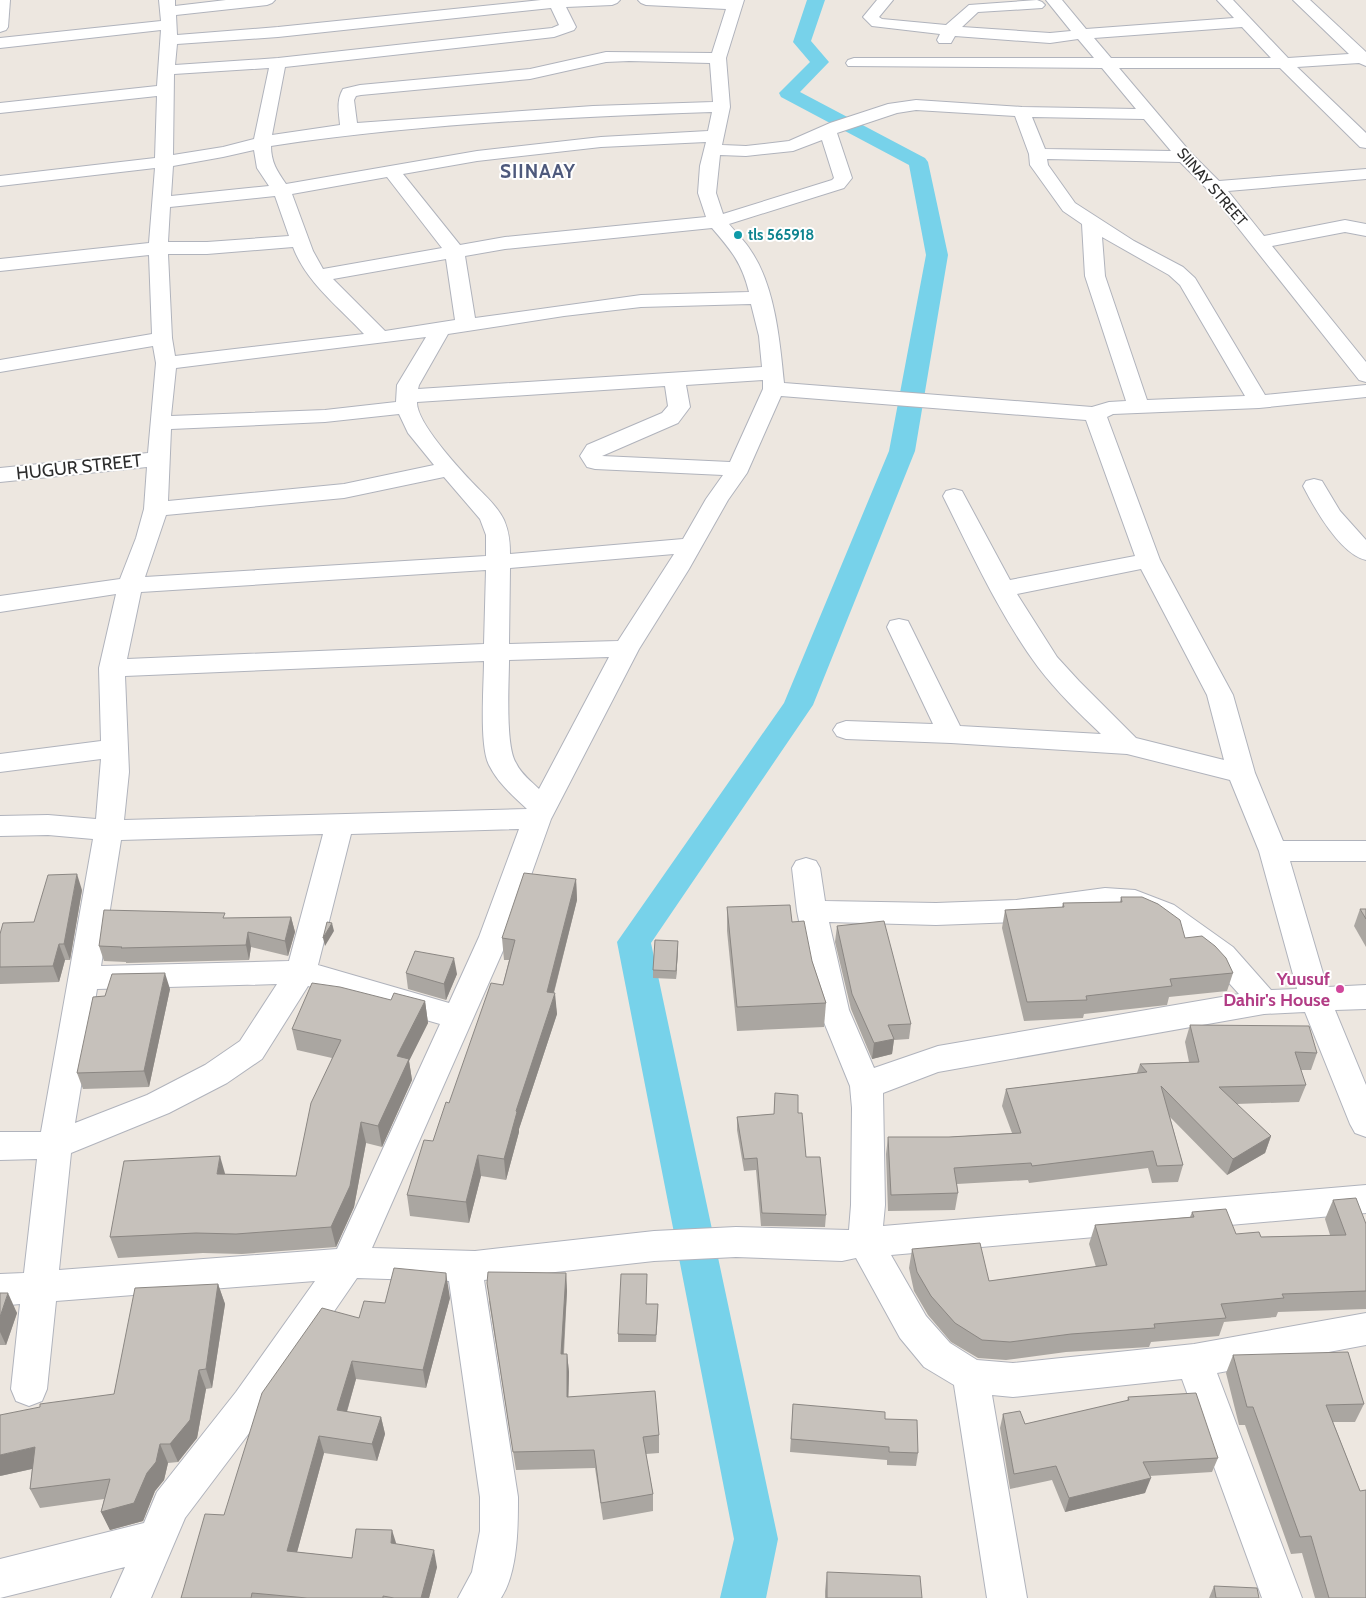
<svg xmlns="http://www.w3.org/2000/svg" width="1366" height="1598" font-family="Cabin,sans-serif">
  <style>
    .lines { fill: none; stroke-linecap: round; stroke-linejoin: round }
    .canal { fill: #77d2ea; fill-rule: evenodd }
    .minor-casing { stroke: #b0b3bc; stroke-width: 2 }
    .minor { fill: #fff; fill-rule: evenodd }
    .wall { fill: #aaa6a1 }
    .shaded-wall { fill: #8b8783 }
    .building { fill: #c6c1bb; stroke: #8b8783 }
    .culture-dot { fill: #0f9aa8; stroke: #fff; stroke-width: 2 }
    .hotel-dot { fill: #d1479c; stroke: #fff; stroke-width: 2 }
    .labels { text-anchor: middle; stroke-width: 4; stroke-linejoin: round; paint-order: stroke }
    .far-street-label { font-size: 15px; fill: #2c2c2c; stroke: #fff }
    .far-culture-label { font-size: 15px; font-weight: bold; fill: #0d838f; stroke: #fff; text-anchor: start }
    .street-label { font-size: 18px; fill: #2c2c2c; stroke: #fff }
    .hotel-label { font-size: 18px; font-weight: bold; fill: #b23c85; stroke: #fff; text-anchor: end }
    .far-district-label { font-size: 19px; font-weight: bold; letter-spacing: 1px; fill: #4e597c; stroke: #fff }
  </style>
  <rect width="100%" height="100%" fill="#ede7e0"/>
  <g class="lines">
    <polygon class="canal" points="807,0 825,0 811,41 829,62 800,92 925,158 928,162 948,255 915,451 813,705 651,943 778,1539 766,1598 720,1598 734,1539 617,942 784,703 889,451 926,255 909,165 781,97 779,93 810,62 793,42"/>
    <defs>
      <g id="minor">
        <polygon points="0,0 10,0 8,27 6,30 0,32"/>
        <path d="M159 0H175V6L226 0H275L272 3 267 5 176 15 177 35 278 27 541 0H620L617 3 612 5 566 7 576 27 574 30 554 37 285 67 272 135 340 125C339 112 336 101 343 89L360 85 530 69 606 52 712 53 726 9 646 5 641 3 638 0H744L726 58 730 107 722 145 746 146 789 141 830 123 888 104 916 100 1022 107 1136 109 1102 68 848 66 846 63 848 60 854 58H1094L1078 39 1050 43 955 36 951 43H939L937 40 940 34 872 26 863 17 877 0H893L879 17 882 19 946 25 969 5 1037 0 1042 2 1045 5 1042 8 978 12 962 27 1050 33 1071 31 1046 0H1062L1086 29 1234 18 1217 0H1233L1288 58 1349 54 1293 0H1310L1366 52V66L1359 63 1297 67 1366 133V148L1360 147 1280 68H1119L1191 153 1219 181 1366 169V179L1228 191 1264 236 1345 220 1366 224V236L1345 232 1272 246 1366 362V382L1359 380 1209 191 1180 162 1047 159 1048 165 1075 203 1134 241 1183 267 1195 278 1265 395 1366 385V397L1259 408 1113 414 1107 417 1160 560 1233 695 1255 773 1283 841H1366V861H1290L1327 987 1366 985V1009L1335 1010 1366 1085V1137L1355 1133 1350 1124 1305 1012 1264 1014 938 1072 883 1093 885 1205 883 1226 1366 1185V1213L891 1255 926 1316 950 1343 977 1360 1013 1363 1194 1344 1366 1313V1345L1217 1373 1302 1598H1262L1182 1379 1013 1397 992 1395 1027 1598H987L954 1385 924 1367 900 1338 856 1258 842 1261 736 1257 654 1261 484 1280 518 1497C518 1527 518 1572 501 1598H458L472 1572 480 1531V1497L449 1281 357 1278 262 1416 185 1518 151 1598H111L125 1567 0 1598V1559L144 1523 157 1492 236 1392 315 1281 56 1301 47 1389 42 1401 29 1406 16 1401 11 1389 20 1304 0 1306V1274L24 1273 37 1159 0 1160V1132H41L93 839 48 835 0 836V816L48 815 96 819 101 759 0 772V754L101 741 99 668 116 594 0 612V596L120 579 136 538 144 509 147 467 0 482V468L148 453 156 363 153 346 0 372V360L152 334 149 255 0 271V259L149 243 155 168 0 186V176L155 158 157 96 0 113V103L157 86 161 30 0 48V38L161 21ZM551 8 559 25 552 28 278 58 175 65 177 44 278 37ZM1242 27 1271 58H1111L1094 38ZM629 61 710 63 713 102 593 106 357 123 354 100 356 96 361 95 530 79 606 62ZM269 68 254 139 223 147 173 155 174 74ZM916 110 1015 116 1029 154 1030 165 1063 211 1082 224 1085 276 1126 401 1109 402 1092 407 784 383C780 342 775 286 751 251 745 241 736 233 729 224L844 188 852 178 837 133 897 113ZM712 112 708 131 601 137 477 151 286 184C277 171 271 162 271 146 417 124 565 117 712 112ZM1032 117 1144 119 1171 151 1045 149ZM822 140 834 178 832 180 723 214 716 193 720 155 746 156 793 151ZM706 142 700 166 698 193 706 217 505 237 460 245 403 174 477 161 601 147ZM254 150 257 168 269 186 171 196 173 166 223 157ZM387 177 442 248 323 269 313 251 292 194ZM275 196 289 236 207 242H168L170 207ZM712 228C731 250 742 263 749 292L641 295 475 318 465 256 505 249ZM1102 237 1169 275 1180 285 1245 396 1147 400 1105 276ZM293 247C306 282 339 307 364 334L175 356 172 338 168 254H207ZM446 259 455 320 385 331 333 279ZM751 304 759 336 762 367 418 389 419 385 448 334 564 316 641 307ZM426 337 397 385 396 402 325 410 171 416 176 368ZM763 380V389L730 462 602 456 678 423 690 407 686 385ZM665 386 668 406 662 413 587 445 580 456 587 467 595 469 723 475 706 499 683 539 510 554C510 541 509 532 504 520 496 504 482 493 470 480 456 465 416 421 417 402ZM781 396 1086 420 1135 556 1010 580 962 491 954 489 946 491 943 496C972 554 999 614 1038 667 1057 692 1079 713 1101 734L960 726 911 627 908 621 899 619 890 621 887 627 933 724 846 721 837 724 833 730 837 736 846 739 951 743 1127 754 1230 780 1259 851 1297 989 1271 990 1233 947 1174 905 1135 890 1105 888 1016 900 936 903 825 901 820 868 816 861 806 858 796 861 792 868 797 911 812 985 819 1010 850 1086 852 1108 851 1205 849 1230 736 1227 654 1231 475 1251 372 1248 509 937 551 819 639 649 689 569 728 500 747 473ZM399 414 408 433 434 465 344 484 168 501 171 429 325 422ZM444 477 480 519 486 535V556L145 577 166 515 344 498ZM674 554 618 641 509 644 510 568ZM1141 569 1207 695 1224 760 1136 738 1079 681 1057 657 1017 594ZM486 570 484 644 127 659 141 592ZM609 657 539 789C531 781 521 774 516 763 505 746 509 682 509 660ZM484 661C484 685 479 745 489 765 498 783 513 796 527 809L124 820 129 772 125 676ZM519 829 479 937 449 1003 318 965 351 834ZM323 834 289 961 101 966 121 840ZM1105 910 1132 911 1154 921 1211 963 1239 994 938 1046 874 1068 849 1010 829 922 936 925 1016 922ZM277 984 240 1041 205 1065 147 1095 75 1123 97 989ZM308 986 440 1024 337 1249 59 1270 71 1153 169 1113 227 1083 262 1059Z"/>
        <path d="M1314 479 1322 481 1340 511 1366 540V560C1340 554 1315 509 1303 486L1306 481Z"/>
      </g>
    </defs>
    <use href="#minor" class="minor-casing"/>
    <use href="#minor" class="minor"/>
  </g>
  <g class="wall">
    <polygon points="576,879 577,900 554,993 557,1014 519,1129 519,1132 506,1180 481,1176 469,1223 410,1216 407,1195 433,1141 449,1103 503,985 509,960 504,960 502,938"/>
    <polygon points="82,890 70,960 65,960 59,982 0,984 0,934 34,922"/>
    <polygon points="1121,897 1185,938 1233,973 1227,991 1169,997 1167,1005 1084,1014 1083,1018 1024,1021 1002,928 1005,910 1062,907 1063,903 1120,902"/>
    <polygon points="727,907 792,922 812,961 826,1003 824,1027 737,1031 727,931"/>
    <polygon points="1360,909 1366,909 1366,947 1354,926"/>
    <polygon points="291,917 295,932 288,956 251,947 249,960 126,963 126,962 104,961 99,946 226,918"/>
    <polygon points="837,926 911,1024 909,1039 894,1040 892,1054 872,1059 851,1009 835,942"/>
    <polygon points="678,950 676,979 653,978 653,970"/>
    <polygon points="406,973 457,974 446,1000 408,989"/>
    <polygon points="170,989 149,1087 83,1089 77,1073 105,996"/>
    <polygon points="391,1000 425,1001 428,1023 409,1061 412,1080 382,1147 366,1143 354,1207 336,1247 242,1254 203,1253 118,1258 110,1237 225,1174 296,1176 332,1058 297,1050 292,1029"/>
    <polygon points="1190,1025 1317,1053 1311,1070 1300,1070 1306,1085 1299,1102 1236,1104 1271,1136 1265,1153 1227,1175 1170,1117 1183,1165 1178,1182 1152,1183 1148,1168 1029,1183 1028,1180 957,1184 958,1193 955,1210 888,1211 886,1154 888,1137 949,1137 1012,1133 1002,1106 1006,1089 1137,1073 1140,1064 1189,1062 1185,1042"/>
    <polygon points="775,1093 798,1113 806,1157 826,1215 825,1227 761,1226 756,1170 744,1171 737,1130 737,1117 774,1114"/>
    <polygon points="1333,1200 1366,1224 1366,1309 1278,1312 1276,1317 1224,1322 1219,1336 1151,1342 1149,1347 1066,1352 1006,1360 978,1358 951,1342 928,1315 914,1291 909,1268 912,1249 989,1281 1096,1267 1089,1244 1095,1225 1190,1217 1192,1212 1236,1234 1261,1237 1330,1235 1325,1219"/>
    <polygon points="566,1273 567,1291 564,1354 567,1354 569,1372 568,1397 659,1435 659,1453 646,1454 653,1494 653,1511 603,1520 595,1468 516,1470 489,1301"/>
    <polygon points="218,1284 225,1304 212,1388 206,1389 197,1438 178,1462 168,1463 164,1480 155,1491 143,1521 110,1530 101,1512 104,1499 40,1508 30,1489 32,1469 0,1476 114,1394"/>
    <polygon points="0,1293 17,1313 6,1345 0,1345"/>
    <polygon points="450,1298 426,1388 356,1379 347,1412 381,1417 385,1434 377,1461 324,1453 297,1552 352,1558 396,1544 437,1567 429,1598 181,1598 224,1515 359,1318 385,1303"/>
    <polygon points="647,1304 658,1312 656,1342 618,1342 618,1334"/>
    <polygon points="1233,1355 1364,1404 1355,1422 1333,1422 1360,1491 1366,1598 1315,1598 1302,1553 1291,1554 1245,1425 1239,1425 1226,1373"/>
    <polygon points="1128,1397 1218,1458 1212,1472 1149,1476 1145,1493 1065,1512 1052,1480 1010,1489 1000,1428 1003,1414 1025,1424 1127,1401"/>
    <polygon points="793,1404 885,1419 918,1453 916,1466 887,1465 887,1460 790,1452"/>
    <polygon points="827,1572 922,1598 825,1598 825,1591"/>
    <polygon points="1214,1586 1259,1598 1209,1598"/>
  </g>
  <g class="shaded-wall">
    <polygon points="77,874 82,890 70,960 64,944"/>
    <polygon points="576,879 577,900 549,1011 555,993 557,1014 519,1129 519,1132 506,1180 504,1159"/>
    <polygon points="291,917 295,932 288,956 285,941"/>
    <polygon points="332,923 334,931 325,946 323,938"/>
    <polygon points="248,932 251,947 249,960 246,945"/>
    <polygon points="678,941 678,950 676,979 676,971"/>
    <polygon points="59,944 65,960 59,982 53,966"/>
    <polygon points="454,958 457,974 446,1000 444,984"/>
    <polygon points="165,973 170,989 149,1087 144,1071"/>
    <polygon points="425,1001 428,1023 409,1061 412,1080 382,1147 378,1126 397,1056"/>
    <polygon points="894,1039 892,1054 872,1059 874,1043"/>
    <polygon points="361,1122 366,1143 354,1207 336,1247 331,1227"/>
    <polygon points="1271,1136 1265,1153 1227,1175 1233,1159"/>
    <polygon points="478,1155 481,1176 469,1223 466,1202"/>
    <polygon points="220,1156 226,1177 217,1174"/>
    <polygon points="446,1273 450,1298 426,1388 423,1370"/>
    <polygon points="566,1273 567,1291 562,1372 561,1354"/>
    <polygon points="218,1284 225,1304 212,1388 206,1369"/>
    <polygon points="8,1293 17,1313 6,1345 0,1332 0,1317"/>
    <polygon points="567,1354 569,1372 568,1415 567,1397"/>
    <polygon points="352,1361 356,1379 342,1428 337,1410"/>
    <polygon points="199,1370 206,1389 197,1438 178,1462 170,1444"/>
    <polygon points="381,1417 385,1434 377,1461 372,1444"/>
    <polygon points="319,1436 324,1453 293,1567 287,1551"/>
    <polygon points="160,1444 168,1463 164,1480 155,1491 143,1521 110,1530 101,1512 147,1473"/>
    <polygon points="35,1447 45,1466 0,1476 0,1455"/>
    <polygon points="1151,1478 1145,1493 1065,1512 1069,1498"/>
    <polygon points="392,1530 397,1546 391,1543"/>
    <polygon points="434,1550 437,1567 429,1598 421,1598"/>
  </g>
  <g class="building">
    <polygon points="524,873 576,879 547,992 555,993 516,1111 517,1112 504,1159 478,1155 466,1202 407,1195 424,1140 433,1141 446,1102 449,1103 491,983 503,985 515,940 502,938"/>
    <polygon points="77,874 64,944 59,944 53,966 0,967 0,934 3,923 34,922 48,875"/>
    <polygon points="1121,897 1142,897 1158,904 1180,920 1185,938 1202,936 1215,946 1226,958 1233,973 1170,979 1172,986 1086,996 1087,1000 1027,1002 1005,910 1064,907 1063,903 1122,902"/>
    <polygon points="790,905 792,922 804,921 812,961 826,1003 737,1007 727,907"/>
    <polygon points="1360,909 1366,909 1366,919"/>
    <polygon points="104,910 225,913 223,918 291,917 285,941 248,932 246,945 121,948 122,947 99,946"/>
    <polygon points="884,921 911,1024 888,1025 894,1039 874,1043 852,994 837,926"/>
    <polygon points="327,922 332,923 323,938"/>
    <polygon points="655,940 678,941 676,971 653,970"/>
    <polygon points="415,951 454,958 444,984 406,973"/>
    <polygon points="165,973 144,1071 77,1073 93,997 105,996 112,974"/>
    <polygon points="312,983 340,987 391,1000 394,993 425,1001 397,1056 409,1059 378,1126 361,1122 350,1186 331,1227 236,1234 196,1233 110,1237 124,1161 220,1156 217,1174 296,1176 311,1103 341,1040 292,1029"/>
    <polygon points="1190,1025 1309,1026 1317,1053 1295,1052 1306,1085 1219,1087 1271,1136 1233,1159 1161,1086 1183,1165 1157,1166 1153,1151 1032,1166 1031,1163 954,1168 958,1193 891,1195 888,1137 949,1137 1021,1133 1006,1089 1147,1072 1140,1064 1199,1062"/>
    <polygon points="775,1093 798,1095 798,1113 802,1113 806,1157 820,1157 826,1215 762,1213 757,1158 744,1159 737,1117 774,1114"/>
    <polygon points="1356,1198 1366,1224 1366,1291 1282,1294 1284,1298 1221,1304 1226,1318 1154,1324 1155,1328 1071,1334 1010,1342 982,1340 955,1323 931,1296 917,1272 912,1249 980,1243 989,1281 1107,1265 1095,1225 1194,1217 1192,1212 1226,1209 1236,1234 1259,1232 1261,1237 1346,1235 1333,1200"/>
    <polygon points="394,1268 446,1273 446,1280 423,1370 352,1361 337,1410 381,1417 372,1444 319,1436 287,1551 352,1558 356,1529 392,1530 391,1543 434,1550 421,1598 394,1598 383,1596 383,1598 307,1598 252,1593 251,1598 181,1598 205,1514 224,1515 262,1393 322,1308 359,1318 364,1301 385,1303"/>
    <polygon points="488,1272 566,1273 561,1354 567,1354 567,1397 655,1391 659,1435 643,1437 653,1494 601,1503 594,1450 513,1452 487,1283"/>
    <polygon points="621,1274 647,1274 646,1304 658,1304 656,1335 618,1334"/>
    <polygon points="218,1284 206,1369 199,1370 190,1420 170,1444 160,1444 156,1462 147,1473 134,1503 101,1512 110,1479 30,1489 35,1447 0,1455 0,1415 40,1407 40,1404 114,1394 135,1288"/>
    <polygon points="0,1293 8,1293 0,1317"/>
    <polygon points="1348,1352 1364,1404 1326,1405 1360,1491 1366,1490 1366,1598 1329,1598 1311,1536 1300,1537 1253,1407 1247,1407 1233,1355"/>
    <polygon points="1196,1393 1218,1458 1143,1462 1151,1478 1069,1498 1056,1466 1014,1474 1003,1414 1020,1411 1025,1424 1129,1400 1128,1397"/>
    <polygon points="793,1404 885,1412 885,1419 917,1420 918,1453 889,1452 889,1447 791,1439"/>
    <polygon points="827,1572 920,1576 922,1598 827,1598"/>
    <polygon points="1214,1586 1257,1588 1259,1598 1216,1598"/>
  </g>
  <circle class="culture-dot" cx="738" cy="235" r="5"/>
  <circle class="hotel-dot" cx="1340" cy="989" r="5"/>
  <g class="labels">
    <g class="far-street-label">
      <text transform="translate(1212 187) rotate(49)" y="5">SIINAY STREET</text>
    </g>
    <g class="far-culture-label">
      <text x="748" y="240">tls 565918</text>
    </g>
    <g class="street-label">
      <text transform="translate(79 467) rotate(-6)" y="6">HUGUR STREET</text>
    </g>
    <g class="hotel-label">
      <text x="1330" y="985">Yuusuf<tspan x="1330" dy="21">Dahir's House</tspan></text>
    </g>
    <g class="far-district-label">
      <text x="538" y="178">SIINAAY</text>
    </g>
  </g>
</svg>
